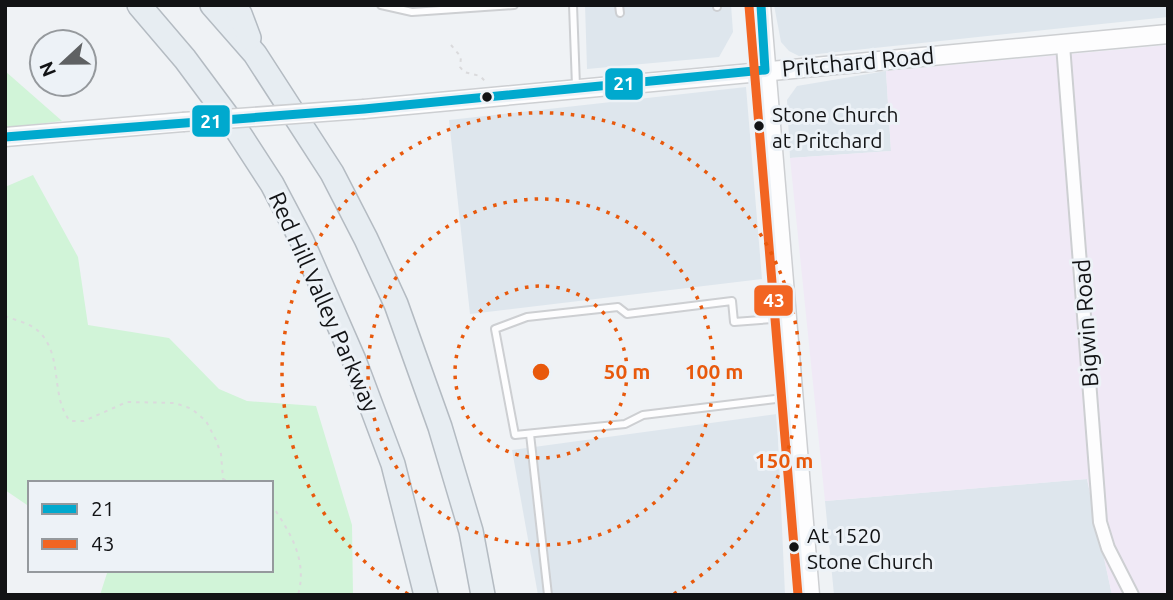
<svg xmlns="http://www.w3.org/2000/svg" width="1173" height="600" font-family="Ubuntu,sans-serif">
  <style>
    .built { fill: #dee6ed }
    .industrial { fill: #f0e9f6 }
    .green { fill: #d1f4d8 }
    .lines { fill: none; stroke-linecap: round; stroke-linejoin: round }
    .lane-casing { stroke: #cdcfd2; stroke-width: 10 }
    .street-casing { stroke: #cdcfd2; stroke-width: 16 }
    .secondary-casing { stroke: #cdcfd2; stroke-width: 21 }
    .highway-casing { stroke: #b4bbc2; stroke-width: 26 }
    .path { stroke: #dadadc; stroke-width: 2; stroke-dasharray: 3.5 5; stroke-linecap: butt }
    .lane { stroke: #fdfdfe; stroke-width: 6 }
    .street { stroke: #fdfdfe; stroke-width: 12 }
    .secondary { stroke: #fdfdfe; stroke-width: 18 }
    .highway { stroke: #e7edf2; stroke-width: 23 }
    .secondary-bridge-casing { stroke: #cdcfd2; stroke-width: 21; stroke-linecap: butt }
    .secondary-bridge { stroke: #fdfdfe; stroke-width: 18 }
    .bus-1-casing { stroke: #edf2f7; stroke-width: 14 }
    .bus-2-casing { stroke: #edf2f7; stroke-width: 14 }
    .bus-1 { stroke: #00a9ce; stroke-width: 9 }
    .bus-2 { stroke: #f26522; stroke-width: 9 }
    .ring { fill: none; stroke: #e8590c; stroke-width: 3.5; stroke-dasharray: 3.5 7 }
    .bus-dot { fill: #121315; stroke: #edf2f7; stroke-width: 2.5 }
    .labels { text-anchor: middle; stroke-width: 6; stroke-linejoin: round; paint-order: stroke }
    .bus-label { font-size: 21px; fill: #121315; stroke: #edf2f7; text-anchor: start }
    .street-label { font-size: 23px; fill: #121315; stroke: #edf2f7 }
    .centre { fill: #e8590c; stroke: #edf2f7; stroke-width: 3.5 }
    .ring-label { font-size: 21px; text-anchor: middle; font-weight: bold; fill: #e8590c; stroke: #edf2f7; stroke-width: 6; stroke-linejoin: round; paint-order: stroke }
    .line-badge { stroke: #edf2f7; stroke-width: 2.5 }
    .badge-label { font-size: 19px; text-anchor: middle; font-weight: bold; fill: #fff }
  </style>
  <rect width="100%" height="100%" fill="#eff2f5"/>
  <g class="built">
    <polygon points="585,5 731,5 733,32 719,57 587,69"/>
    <polygon points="774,5 1168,5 1168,17 799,56 789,51 781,42"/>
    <polygon points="886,71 891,151 790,158 787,100 797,86"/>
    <polygon points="746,87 762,279 470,314 449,120"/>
    <polygon points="777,414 785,595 538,595 512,450"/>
    <polygon points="1087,479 1112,595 834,595 825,501"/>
  </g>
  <polygon class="industrial" points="1168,45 1168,595 1112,595 1087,479 825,501 790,158 891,151 886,71"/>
  <g class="green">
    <polygon points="5,71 62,121 5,128"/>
    <polygon points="33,175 78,257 88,325 169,338 219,389 247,401 316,406 352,525 353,595 100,595 108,570 271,570 271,483 30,483 30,507 5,490 5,187"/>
  </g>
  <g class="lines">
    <defs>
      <g id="lane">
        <polyline points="381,5 412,12 514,5"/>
        <polyline points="573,5 576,86"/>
        <polyline points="619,5 620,13"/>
        <polyline points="717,5 717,7"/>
        <polyline points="786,318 734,322 732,301 627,314 618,307 527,317 495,329 515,435 625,424 643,415 792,397"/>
        <polyline points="530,434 548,595"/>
      </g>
      <polyline id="street" points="1063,45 1100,522 1108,548 1132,595"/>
      <g id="secondary">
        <polyline points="761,5 810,595"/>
        <polyline points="364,109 1168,34"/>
        <polyline points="5,137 183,122"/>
      </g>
      <g id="highway">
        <polyline points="139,5 185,59 231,121 272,184 302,241 354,360 393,464 426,595"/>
        <polyline points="212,5 255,54 332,173 366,239 396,304 440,427 471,531 483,595"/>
        <polyline points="233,5 240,14 249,38"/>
      </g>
    </defs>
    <use href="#lane" class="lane-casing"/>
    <use href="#street" class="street-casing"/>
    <use href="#secondary" class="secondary-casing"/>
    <use href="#highway" class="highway-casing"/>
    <g class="path">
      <polyline points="451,45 461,57 460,67 464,72 480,76 487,83"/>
      <path d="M5 316C15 320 28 323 36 329 65 353 49 395 70 421H84L127 402 175 403 192 409 206 421 216 440 221 454 223 479 231 483"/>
      <path d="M271 504C290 532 308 560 298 595"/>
    </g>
    <use href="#lane" class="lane"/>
    <use href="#street" class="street"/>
    <use href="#secondary" class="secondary"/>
    <use href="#highway" class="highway"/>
    <defs>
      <polyline id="secondary-bridge" points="183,122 364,109"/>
    </defs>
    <use href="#secondary-bridge" class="secondary-bridge-casing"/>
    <use href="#secondary-bridge" class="secondary-bridge"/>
    <defs>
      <polyline id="bus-1" points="5,137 364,109 765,70 761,5"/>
      <polyline id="bus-2" points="749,6 798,595"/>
    </defs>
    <use href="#bus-1" class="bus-1-casing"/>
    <use href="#bus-2" class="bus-2-casing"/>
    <use href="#bus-1" class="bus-1"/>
    <use href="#bus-2" class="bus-2"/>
  </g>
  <g class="ring">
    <circle cx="541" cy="372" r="86"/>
    <circle cx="541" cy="372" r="173"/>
    <path d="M408 594A259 259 0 1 1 674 594"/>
  </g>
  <g class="bus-dot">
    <circle cx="487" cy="97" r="6"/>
    <circle cx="759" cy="126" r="6"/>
    <circle cx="794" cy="547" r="6"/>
  </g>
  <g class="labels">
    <g class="bus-label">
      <text x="772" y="122">Stone Church<tspan x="772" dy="26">at Pritchard</tspan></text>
      <text x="807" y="543">At 1520<tspan x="807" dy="26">Stone Church</tspan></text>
    </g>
    <g class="street-label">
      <text transform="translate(858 62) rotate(-5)" y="8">Pritchard Road</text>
      <text transform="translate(324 302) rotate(66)" y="8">Red Hill Valley Parkway</text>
      <text transform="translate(1086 323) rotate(-94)" y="8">Bigwin Road</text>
    </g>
  </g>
  <circle cx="541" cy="372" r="10" class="centre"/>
  <g class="ring-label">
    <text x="627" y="379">50 m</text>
    <text x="714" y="379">100 m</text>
    <text x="784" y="468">150 m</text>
  </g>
  <g class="line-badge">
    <rect x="604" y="67" width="40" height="34" rx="7" fill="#00a9ce"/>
    <rect x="191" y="104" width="40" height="34" rx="7" fill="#00a9ce"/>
    <rect x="753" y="284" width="41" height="33" rx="7" fill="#f26522"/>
  </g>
  <g class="badge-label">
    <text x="624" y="90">21</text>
    <text x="211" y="128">21</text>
    <text x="774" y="307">43</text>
  </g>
  <rect width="1173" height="600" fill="none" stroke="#121315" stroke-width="14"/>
  <rect x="28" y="481" width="245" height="91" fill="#edf2f7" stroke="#95999d" stroke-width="2"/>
  <rect x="42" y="504" width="35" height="10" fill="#00a9ce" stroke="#95999d" stroke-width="2"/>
  <text x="91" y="516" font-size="21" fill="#121315">21</text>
  <rect x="42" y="539" width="35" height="10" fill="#f26522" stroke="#95999d" stroke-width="2"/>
  <text x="91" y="551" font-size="21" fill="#121315">43</text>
  <g transform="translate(63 63) rotate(248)"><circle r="33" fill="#edf2f7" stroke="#95999d" stroke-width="2"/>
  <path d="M0-5L12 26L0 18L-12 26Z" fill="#5f6163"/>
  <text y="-10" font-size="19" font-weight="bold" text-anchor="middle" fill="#121315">N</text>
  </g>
</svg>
